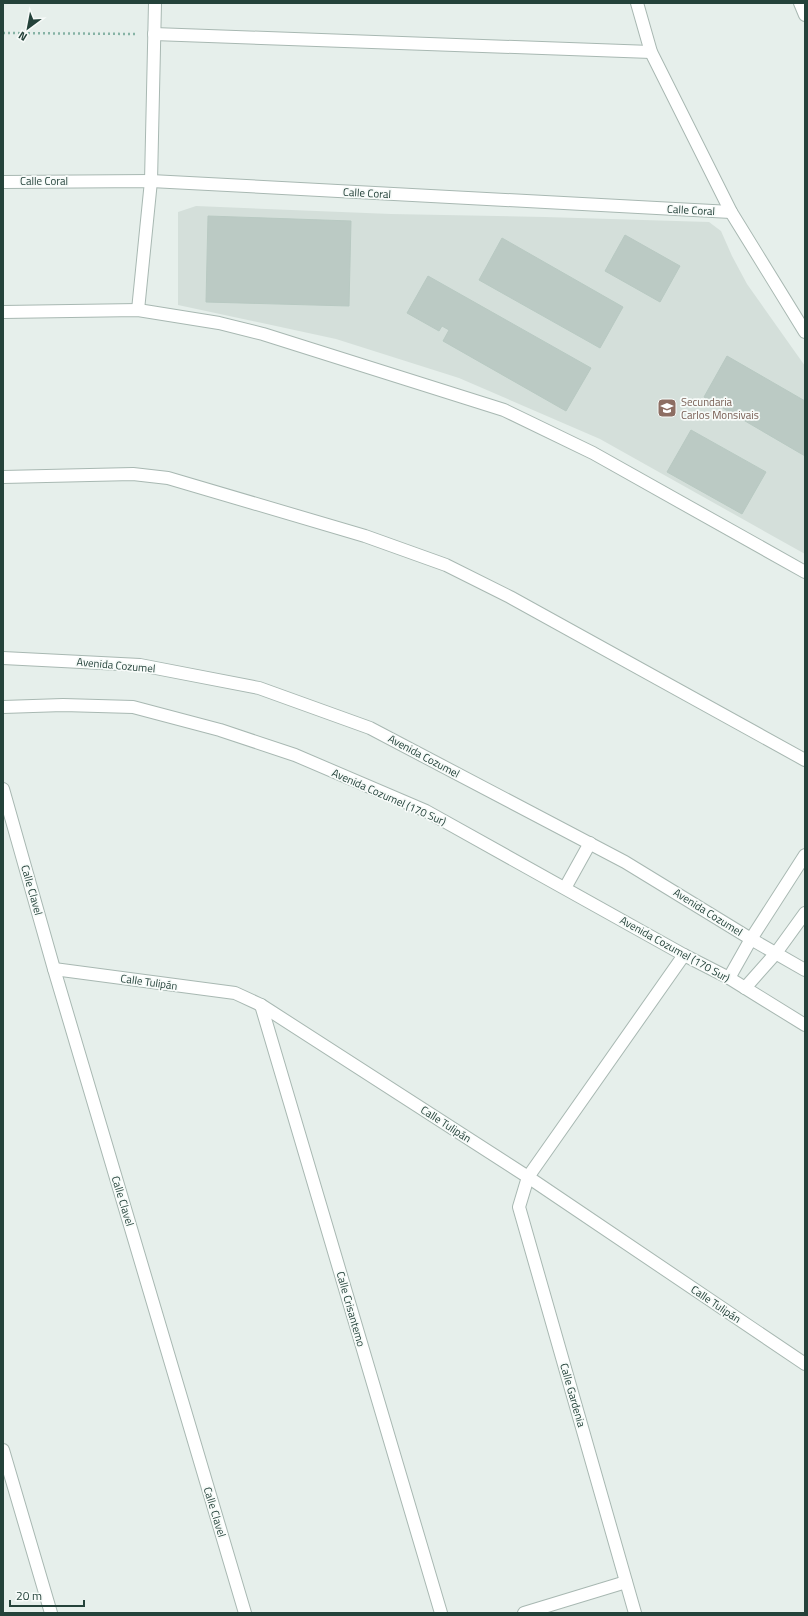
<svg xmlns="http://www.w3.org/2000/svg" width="808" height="1616" font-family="'Titillium Web',sans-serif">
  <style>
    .built { fill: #d4dfda }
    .building { fill: #bbcac4; stroke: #b8c9c2 }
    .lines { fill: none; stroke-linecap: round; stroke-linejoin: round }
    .minor-casing { stroke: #a8b8b2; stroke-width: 14 }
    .path { stroke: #86b3a5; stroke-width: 2.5; stroke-dasharray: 2 3; stroke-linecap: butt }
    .minor { stroke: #fff; stroke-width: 12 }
    .labels { text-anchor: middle; stroke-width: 3.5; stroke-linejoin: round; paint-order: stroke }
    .street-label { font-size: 11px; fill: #24423a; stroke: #f7fbf9 }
    .education-label { font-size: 11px; fill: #785e54; stroke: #f7fbf9; text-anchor: start }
  </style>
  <rect width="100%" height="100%" fill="#e6efeb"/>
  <polygon class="built" points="196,206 391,214 545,217 709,222 721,231 732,256 747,284 805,366 805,554 600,439 459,378 336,339 178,305 178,212"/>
  <g class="building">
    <polygon points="208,216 351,221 349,306 206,302"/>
    <polygon points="625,235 680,266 660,302 605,271"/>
    <polygon points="502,238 623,307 600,348 479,280"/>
    <polygon points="428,276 591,368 566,411 443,341 449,330 442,326 439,331 407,313"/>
    <polygon points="727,356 805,401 805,456 704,397"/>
    <polygon points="691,430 766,472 742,514 667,472"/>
  </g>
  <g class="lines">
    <defs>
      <g id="minor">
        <polyline points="637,3 651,52 731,212 805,332"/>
        <polyline points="800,3 805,15"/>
        <polyline points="154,34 651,52"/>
        <polyline points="3,182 151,181 731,212"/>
        <polyline points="138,310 151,181 155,3"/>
        <polyline points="3,312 138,310 219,323 263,334 504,410 593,453 805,572"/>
        <polyline points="3,477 133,474 168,478 365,536 446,565 510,597 805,760"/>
        <polyline points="3,658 140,665 259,688 370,728 625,862 751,939 805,970"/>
        <polyline points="3,707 63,705 133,707 220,730 295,755 426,811 684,955 729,978 805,1025"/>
        <polyline points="3,789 54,969 245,1613"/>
        <polyline points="565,888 590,843"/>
        <polyline points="54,969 235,993 261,1005 528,1177 805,1364"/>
        <polyline points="729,978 751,939 805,855"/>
        <polyline points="745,988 776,953 805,913"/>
        <polyline points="261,1005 441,1613"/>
        <polyline points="3,1450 51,1613"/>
        <polyline points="524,1613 626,1582"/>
        <polyline points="635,1613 519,1207 528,1177 684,955"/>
      </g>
    </defs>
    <use href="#minor" class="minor-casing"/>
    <polyline class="path" points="3,33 135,34"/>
    <use href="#minor" class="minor"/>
  </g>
  <defs>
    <symbol id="school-square" viewBox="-11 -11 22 22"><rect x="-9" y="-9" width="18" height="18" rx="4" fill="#8d6e63" stroke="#f7fbf9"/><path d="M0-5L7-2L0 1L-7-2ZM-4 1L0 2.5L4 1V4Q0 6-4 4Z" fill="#fff"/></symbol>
  </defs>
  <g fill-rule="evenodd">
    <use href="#school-square" x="656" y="397" width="22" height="22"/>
  </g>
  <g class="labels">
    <g class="street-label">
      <text x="44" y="185">Calle Coral</text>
      <text transform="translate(367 193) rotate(3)" y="4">Calle Coral</text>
      <text transform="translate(691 210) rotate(3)" y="4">Calle Coral</text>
      <text transform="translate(116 665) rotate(5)" y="4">Avenida Cozumel</text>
      <text transform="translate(424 756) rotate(28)" y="4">Avenida Cozumel</text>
      <text transform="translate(389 797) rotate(24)" y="4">Avenida Cozumel (170 Sur)</text>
      <text transform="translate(32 890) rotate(74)" y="4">Calle Clavel</text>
      <text transform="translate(708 912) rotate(32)" y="4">Avenida Cozumel</text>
      <text transform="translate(675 949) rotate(29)" y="4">Avenida Cozumel (170 Sur)</text>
      <text transform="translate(149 982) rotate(8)" y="4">Calle Tulipán</text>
      <text transform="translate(446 1124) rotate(33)" y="4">Calle Tulipán</text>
      <text transform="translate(123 1201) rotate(73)" y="4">Calle Clavel</text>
      <text transform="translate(716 1304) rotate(34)" y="4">Calle Tulipán</text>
      <text transform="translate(351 1309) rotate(74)" y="4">Calle Crisantemo</text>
      <text transform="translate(573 1395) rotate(74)" y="4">Calle Gardenia</text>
      <text transform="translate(215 1512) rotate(73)" y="4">Calle Clavel</text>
    </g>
    <g class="education-label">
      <text x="681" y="406">Secundaria<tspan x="681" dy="13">Carlos Monsivais</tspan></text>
    </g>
  </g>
  <rect width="808" height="1616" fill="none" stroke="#24423a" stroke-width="8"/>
  <g transform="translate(28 28) rotate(212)" stroke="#f7fbf9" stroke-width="3" paint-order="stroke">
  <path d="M0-3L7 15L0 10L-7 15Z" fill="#24423a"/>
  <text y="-6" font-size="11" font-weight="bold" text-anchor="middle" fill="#24423a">N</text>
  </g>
  <path d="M10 1600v6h74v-6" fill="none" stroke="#24423a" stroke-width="2"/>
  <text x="16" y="1600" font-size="12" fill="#24423a" stroke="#f7fbf9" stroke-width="3" paint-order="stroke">20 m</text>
</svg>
